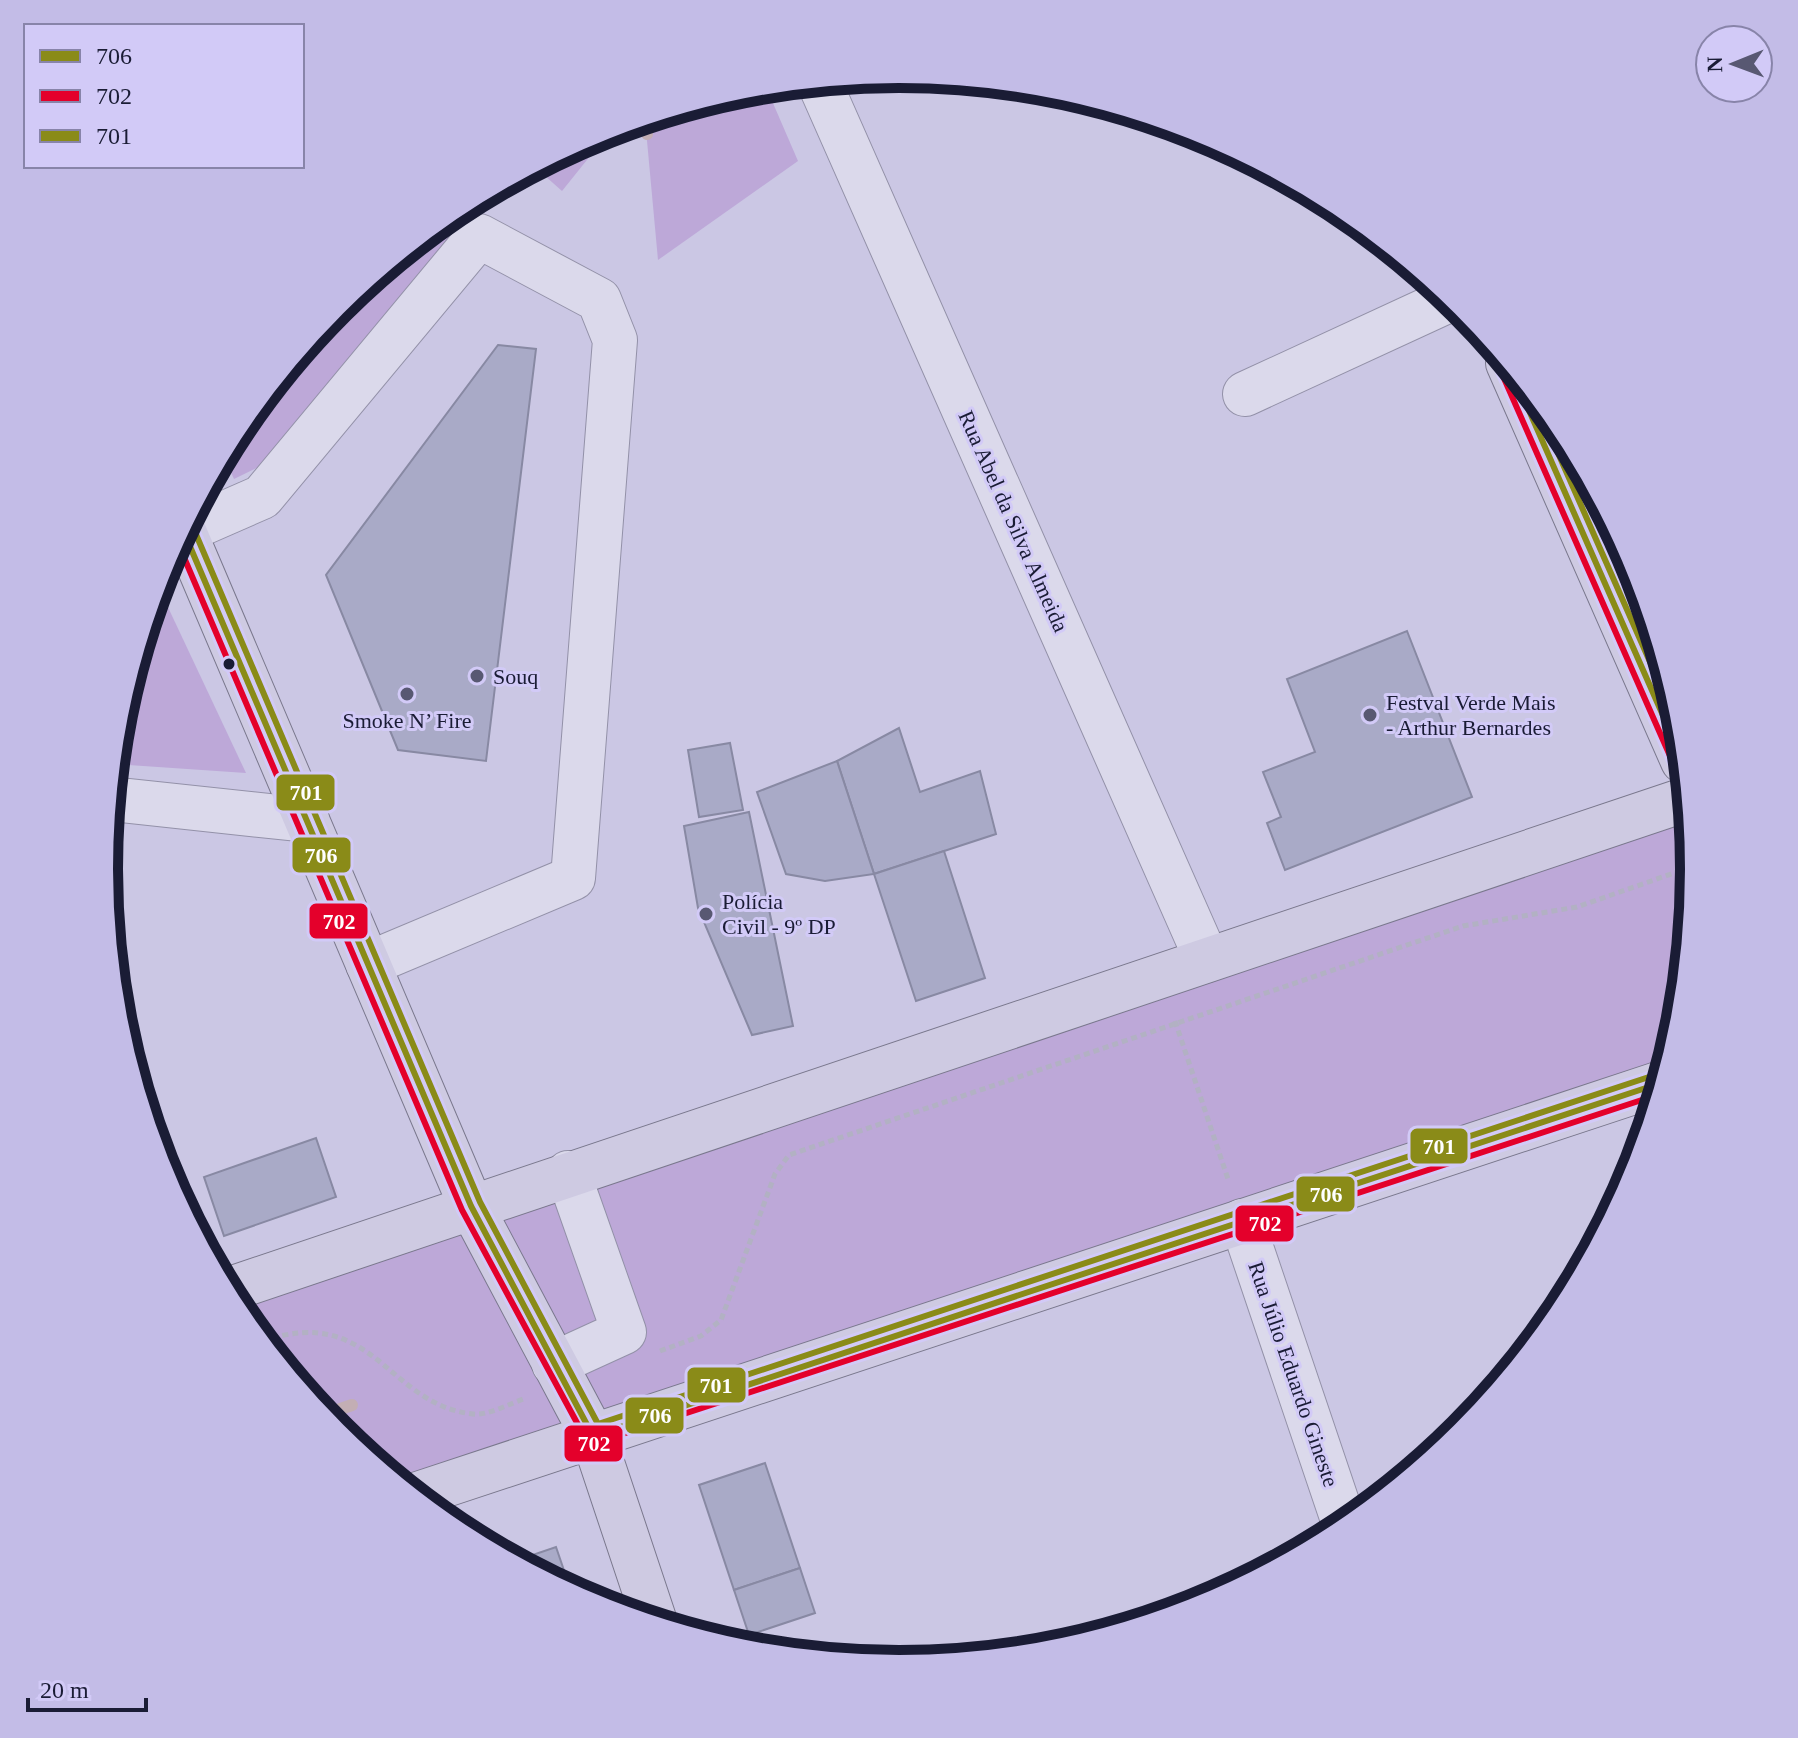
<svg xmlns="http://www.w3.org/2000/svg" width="1798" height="1738" font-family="'Times New Roman',serif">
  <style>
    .green { fill: #bda8d8 }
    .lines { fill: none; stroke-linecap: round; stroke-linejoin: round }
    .stream { stroke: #c3aeb4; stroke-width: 12 }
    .building { fill: #a9aac7; stroke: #8889a3; stroke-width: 2 }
    .minor-casing { stroke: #9391a8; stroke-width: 46 }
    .major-casing { stroke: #7a788d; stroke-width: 46 }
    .path { stroke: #b2b1c3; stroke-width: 5; stroke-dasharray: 6 4; stroke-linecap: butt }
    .minor { stroke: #dbd9eb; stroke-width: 44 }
    .major { stroke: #cecae2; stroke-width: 44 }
    .bus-1-casing { stroke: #d2caf7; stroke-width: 12 }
    .bus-2-casing { stroke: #d2caf7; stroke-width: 12 }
    .bus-3-casing { stroke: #d2caf7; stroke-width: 12 }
    .bus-1 { stroke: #8a8b18; stroke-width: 6 }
    .bus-2 { stroke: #e4002b; stroke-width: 6 }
    .bus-3 { stroke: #8a8b18; stroke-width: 6 }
    .bus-dot { fill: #1a1c35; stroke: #d2caf7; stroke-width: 3 }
    .poi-dot { fill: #585872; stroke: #d2caf7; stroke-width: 3 }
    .labels { text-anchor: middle; stroke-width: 6; stroke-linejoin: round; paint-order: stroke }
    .street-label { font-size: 22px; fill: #1a1c35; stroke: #d2caf7 }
    .poi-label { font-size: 22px; fill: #1a1c35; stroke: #d2caf7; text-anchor: start }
    .rim { fill: none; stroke: #1a1c35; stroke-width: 10 }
    .line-badge { stroke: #d2caf7; stroke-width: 3 }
    .badge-label { font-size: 22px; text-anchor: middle; font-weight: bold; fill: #fff }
  </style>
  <rect width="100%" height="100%" fill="#cbc7e4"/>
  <g class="green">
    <polygon points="766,87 798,161 658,260 645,119 744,89"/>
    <polygon points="611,130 562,191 535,167"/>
    <polygon points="523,173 465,228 265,464 234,479 223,455 238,427 337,307 458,208"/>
    <polygon points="158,586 246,773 114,764 119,713"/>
    <path d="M1689 819C1697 899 1690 988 1666 1064L489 1452 397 1480 337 1431 238 1310 228 1293Z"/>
  </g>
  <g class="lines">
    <g class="stream">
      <polyline points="645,119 647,134"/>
      <polyline points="323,1415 352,1405"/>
    </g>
  </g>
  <g class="building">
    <polygon points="498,345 536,349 486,761 398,750 326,575"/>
    <polygon points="1407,631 1472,797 1285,870 1267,823 1281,817 1263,772 1315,752 1287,679"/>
    <polygon points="899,728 920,792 980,771 996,834 874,874 837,761"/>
    <polygon points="730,743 743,810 699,817 688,750"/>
    <polygon points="837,761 874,874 825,881 786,874 757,792"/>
    <polygon points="749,812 793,1026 752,1035 698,908 684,826"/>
    <polygon points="944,851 985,978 916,1001 874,874"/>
    <polygon points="316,1138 336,1197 224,1236 204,1177"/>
    <polygon points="765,1463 800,1568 734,1590 699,1485"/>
    <polygon points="556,1547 571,1591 515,1561"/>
    <polygon points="800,1568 815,1613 749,1635 734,1590"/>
  </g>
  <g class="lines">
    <defs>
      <g id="minor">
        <polyline points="819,82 1207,960"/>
        <polyline points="1245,394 1451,299"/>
        <polyline points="182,532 262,497 479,236 599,300 615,340 573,878 368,964"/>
        <polyline points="111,799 307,820"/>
        <polyline points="1242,1221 1345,1526"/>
        <polyline points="554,1364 624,1332 568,1173"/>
      </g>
      <g id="major">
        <polyline points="1508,363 1683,761"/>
        <polyline points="183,529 471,1206 593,1436 655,1622"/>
        <polyline points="227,1290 1687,799"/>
        <polyline points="415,1495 1661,1083"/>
      </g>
    </defs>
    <use href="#minor" class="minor-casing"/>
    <use href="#major" class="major-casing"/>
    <g class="path">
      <polyline points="1175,1021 1229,1182"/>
      <path d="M263 1341C374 1303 387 1405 473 1414 488 1416 511 1403 526 1398"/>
      <polyline points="660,1351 701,1336 721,1320 775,1174 789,1155 1463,926 1577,907 1694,866"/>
    </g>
    <use href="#minor" class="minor"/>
    <use href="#major" class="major"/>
    <defs>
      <g id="bus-1">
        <polyline points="1509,365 1683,761"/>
        <polyline points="183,530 471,1206 593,1436 1661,1083"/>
      </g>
      <g id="bus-2">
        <polyline points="1499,367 1674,765"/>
        <polyline points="177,541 462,1210 589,1445 1657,1095"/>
      </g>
      <g id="bus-3">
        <polyline points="1532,394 1680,730"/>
        <polyline points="192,525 480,1202 598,1424 1658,1074"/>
      </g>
    </defs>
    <use href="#bus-1" class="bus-1-casing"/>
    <use href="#bus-2" class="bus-2-casing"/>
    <use href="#bus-3" class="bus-3-casing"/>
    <use href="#bus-1" class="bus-1"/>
    <use href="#bus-2" class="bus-2"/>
    <use href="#bus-3" class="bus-3"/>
  </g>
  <circle class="bus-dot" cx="229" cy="664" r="7"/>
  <g class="poi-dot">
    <circle cx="477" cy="676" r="8"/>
    <circle cx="407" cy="694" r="8"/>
    <circle cx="1370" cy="715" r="8"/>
    <circle cx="706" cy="914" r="8"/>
  </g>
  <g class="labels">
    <g class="street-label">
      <text transform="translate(1014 521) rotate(66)" y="8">Rua Abel da Silva Almeida</text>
      <text transform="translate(1294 1374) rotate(71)" y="8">Rua Júlio Eduardo Gineste</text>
    </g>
    <g class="poi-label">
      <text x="493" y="684">Souq</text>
      <text x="1386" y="710">Festval Verde Mais<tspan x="1386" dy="25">- Arthur Bernardes</tspan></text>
      <text x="407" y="728" text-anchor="middle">Smoke N’ Fire</text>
      <text x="722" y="909">Polícia<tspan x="722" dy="25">Civil - 9º DP</tspan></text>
    </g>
  </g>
  <path d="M0 0H1798V1738H0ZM118 869a781 781 0 1 1 1562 0a781 781 0 1 1-1562 0Z" fill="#c3bce7" fill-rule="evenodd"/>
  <path class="rim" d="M118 869a781 781 0 1 1 1562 0a781 781 0 1 1-1562 0Z"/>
  <g class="line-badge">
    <rect x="275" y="773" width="61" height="39" rx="8" fill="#8a8b18"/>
    <rect x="291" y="836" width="61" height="38" rx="8" fill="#8a8b18"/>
    <rect x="308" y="902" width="61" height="38" rx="8" fill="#e4002b"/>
    <rect x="1409" y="1127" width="60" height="38" rx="8" fill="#8a8b18"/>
    <rect x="1295" y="1175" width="61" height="38" rx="8" fill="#8a8b18"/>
    <rect x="1234" y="1204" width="61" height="39" rx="8" fill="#e4002b"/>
    <rect x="686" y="1366" width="61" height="38" rx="8" fill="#8a8b18"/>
    <rect x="624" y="1396" width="61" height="39" rx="8" fill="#8a8b18"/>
    <rect x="563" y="1424" width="61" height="39" rx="8" fill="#e4002b"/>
  </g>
  <g class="badge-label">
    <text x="306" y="800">701</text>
    <text x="321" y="863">706</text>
    <text x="339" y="929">702</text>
    <text x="1439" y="1154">701</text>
    <text x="1326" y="1202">706</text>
    <text x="1265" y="1231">702</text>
    <text x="716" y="1393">701</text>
    <text x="655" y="1423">706</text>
    <text x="594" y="1451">702</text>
  </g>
  <rect x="24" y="24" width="280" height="144" fill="#d2caf7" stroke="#8884a9" stroke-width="2"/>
  <rect x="40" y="50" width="40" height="12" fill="#8a8b18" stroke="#8884a9" stroke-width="2"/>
  <text x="96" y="64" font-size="24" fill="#1a1c35">706</text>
  <rect x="40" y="90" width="40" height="12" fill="#e4002b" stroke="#8884a9" stroke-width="2"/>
  <text x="96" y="104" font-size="24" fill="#1a1c35">702</text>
  <rect x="40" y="130" width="40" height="12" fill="#8a8b18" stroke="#8884a9" stroke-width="2"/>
  <text x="96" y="144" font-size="24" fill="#1a1c35">701</text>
  <g transform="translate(1734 64) rotate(269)"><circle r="38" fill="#d2caf7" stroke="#8884a9" stroke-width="2"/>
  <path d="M0-6L14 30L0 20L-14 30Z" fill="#585872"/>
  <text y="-12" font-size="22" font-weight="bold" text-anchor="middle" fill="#1a1c35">N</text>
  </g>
  <path d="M28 1698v12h118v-12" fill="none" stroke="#1a1c35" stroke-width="4"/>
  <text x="40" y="1698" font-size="24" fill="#1a1c35" stroke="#d2caf7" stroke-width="6" paint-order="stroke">20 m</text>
</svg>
